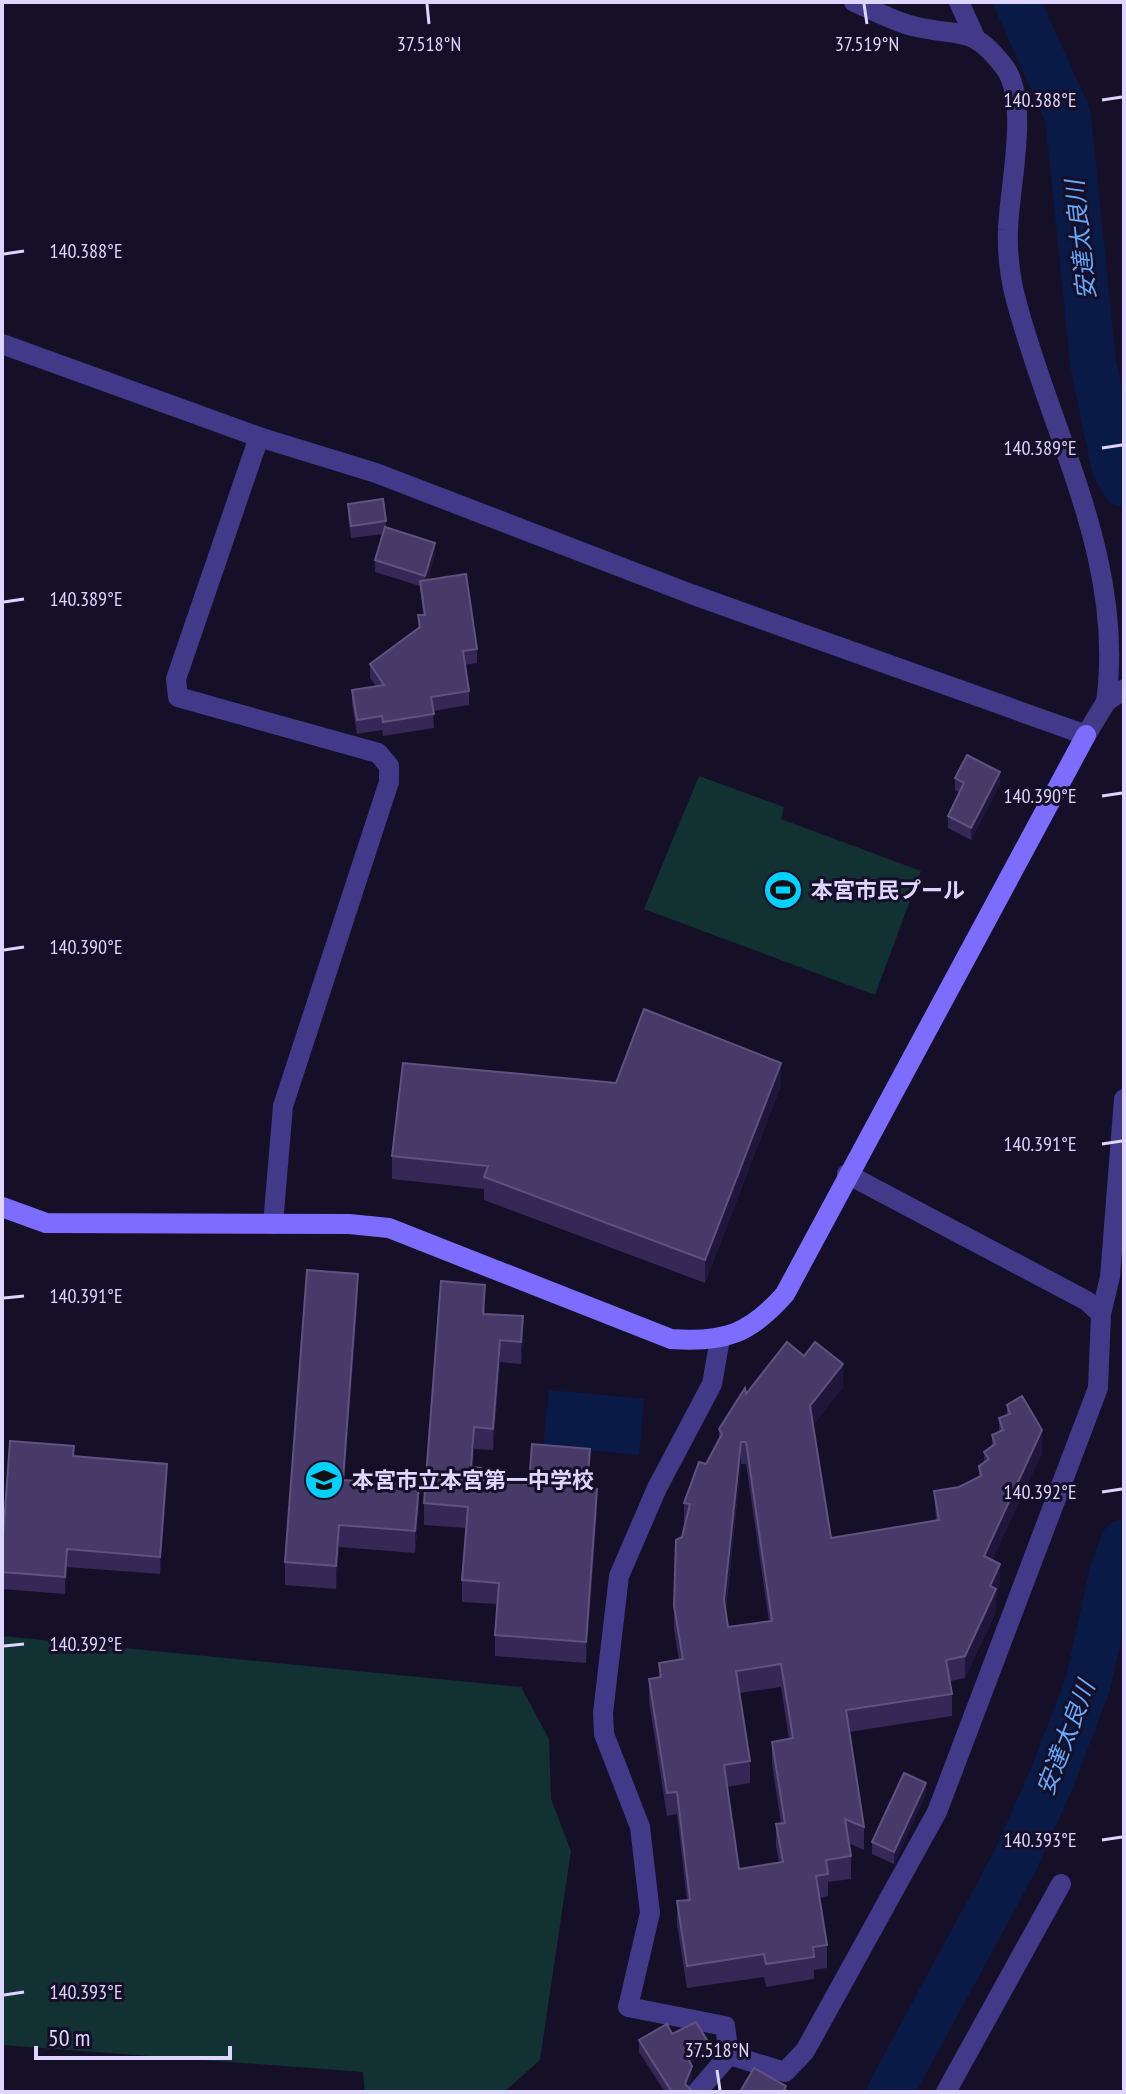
<svg xmlns="http://www.w3.org/2000/svg" width="1126" height="2094" font-family="'PT Sans Narrow','Noto Sans JP',sans-serif">
  <style>
    .green { fill: #123132 }
    .water { fill: #091a47 }
    .lines { fill: none; stroke-linecap: round; stroke-linejoin: round }
    .river { stroke: #091a47; stroke-width: 46 }
    .street { stroke: #423988; stroke-width: 20 }
    .secondary { stroke: #7c6dff; stroke-width: 20 }
    .wall { fill: #352756; fill-rule: evenodd }
    .shaded-wall { fill: #20163c }
    .building { fill: #473a68; stroke: #5f5280; stroke-width: 2; fill-rule: evenodd }
    .ticks { fill: none; stroke: #ded6ff; stroke-width: 3 }
    .labels { text-anchor: middle; stroke-width: 6; stroke-linejoin: round; paint-order: stroke }
    .poi-label { font-size: 22px; font-weight: bold; fill: #ded6ff; stroke: #150f28; text-anchor: start }
    .water-label { font-size: 24px; font-style: italic; fill: #64abff; stroke: #150f28 }
    .ticks-label { font-size: 20px; text-anchor: middle; fill: #ded6ff; stroke: #150f28; stroke-width: 6; stroke-linejoin: round; paint-order: stroke }
  </style>
  <rect width="100%" height="100%" fill="#150f28"/>
  <g class="green">
    <polygon points="699,776 784,807 781,819 921,871 875,995 644,909"/>
    <polygon points="2,1636 521,1687 549,1739 551,1799 571,1851 540,2060 504,2092 365,2092 363,2072 2,2045"/>
  </g>
  <polygon class="water" points="549,1390 644,1399 639,1455 543,1446"/>
  <g class="lines">
    <g class="river">
      <polyline points="1017,2 1068,116 1093,362 1114,465 1124,484"/>
      <polyline points="890,2092 1014,1863 1052,1778 1088,1684 1113,1570 1124,1542"/>
    </g>
    <g class="street">
      <path d="M854 2C874 10 896 23 917 27 961 37 973 25 1005 68 1030 103 1009 188 1008 230 1007 250 1010 277 1015 296 1049 431 1126 558 1106 702"/>
      <polyline points="959,2 974,35"/>
      <polyline points="2,344 259,437 376,473 691,594 1086,735 1106,702 1124,689"/>
      <polyline points="259,437 176,679 178,697 378,753 389,766 389,782 283,1106 273,1224"/>
      <polyline points="1101,1314 1110,1277 1124,1099"/>
      <polyline points="720,1339 712,1384 657,1488 619,1576 603,1713 604,1734 640,1827 650,1913 628,2007 725,2026 729,2055"/>
      <polyline points="697,2092 729,2055 785,2072 805,2051 937,1812 1098,1388 1101,1314 1087,1301 847,1174"/>
      <polyline points="946,2092 1061,1884"/>
    </g>
    <path class="secondary" d="M2 1207 46 1223 349 1224 389 1228 671 1339C724 1343 750 1334 785 1294L1086 735"/>
  </g>
  <g class="wall">
    <polygon points="348,504 386,521 386,527 435,554 428,580 477,649 477,663 465,665 469,691 469,705 433,711 434,728 383,736 382,730 357,734 352,704 352,690 376,686 370,678 370,664 418,628 418,615 423,615 420,586 375,572 375,560 383,534 351,538 348,516"/>
    <polygon points="955,778 1000,784 971,840 948,828 948,816 960,793 955,790"/>
    <polygon points="616,1083 781,1085 705,1283 484,1200 484,1189 392,1179 392,1156"/>
    <polygon points="358,1297 344,1480 419,1508 415,1553 339,1547 336,1589 285,1585 285,1562"/>
    <polygon points="485,1306 485,1314 523,1338 521,1364 500,1362 493,1450 474,1449 473,1467 481,1480 529,1484 590,1470 589,1489 597,1511 586,1663 495,1656 495,1635 497,1604 462,1602 462,1580 466,1528 424,1525 424,1503"/>
    <path d="M843 1387 813 1425 831 1538 936 1521 934 1491 959 1487 979 1477V1466L984 1462V1452L992 1446V1435L999 1431V1418L1007 1415V1405L1042 1453 992 1560 1000 1586 996 1596V1612L965 1678 950 1681 952 1694V1716L849 1732 864 1827V1850L848 1843 851 1856V1879L828 1882V1896L820 1898 827 1945V1968L814 1970V1979L766 1987 764 1977 687 1988 677 1924V1901L687 1900 677 1814 667 1816 649 1701V1679L659 1677V1663L679 1660 674 1629V1606L682 1537 684 1525V1503L719 1439V1429L746 1394ZM741 1464H746L769 1621 728 1627 726 1610ZM781 1687 789 1739 772 1742V1764L781 1823 776 1824V1847L779 1863 739 1869 727 1787 750 1783V1761L739 1693Z"/>
    <polygon points="74,1457 167,1481 160,1574 67,1567 65,1594 2,1589 2,1552"/>
    <polygon points="926,1794 894,1864 872,1854 872,1842"/>
    <polygon points="672,2034 707,2052 691,2063 692,2078 688,2087 693,2092 665,2092 639,2052 639,2040"/>
  </g>
  <g class="shaded-wall">
    <polygon points="435,543 435,554 425,588 425,576"/>
    <polygon points="1000,772 1000,784 971,840 971,828"/>
    <polygon points="781,1063 781,1085 705,1283 705,1260"/>
    <polygon points="358,1274 358,1297 343,1502 343,1480"/>
    <polygon points="523,1316 523,1338 521,1364 521,1342"/>
    <polygon points="500,1340 500,1362 493,1450 493,1429"/>
    <polygon points="843,1364 843,1387 810,1429 810,1406"/>
    <polygon points="474,1427 474,1449 471,1489 471,1467"/>
    <polygon points="1042,1430 1042,1453 984,1579 984,1556"/>
    <polygon points="741,1442 741,1464 724,1622 724,1600"/>
    <polygon points="590,1449 590,1470 587,1510 587,1488"/>
    <polygon points="167,1464 167,1481 160,1574 160,1557"/>
    <polygon points="419,1485 419,1508 415,1553 415,1531"/>
    <polygon points="597,1489 597,1511 586,1663 586,1642"/>
    <polygon points="339,1525 339,1547 336,1589 336,1566"/>
    <polygon points="67,1549 67,1567 65,1594 65,1577"/>
    <polygon points="1000,1564 1000,1586 996,1596 996,1612 965,1678 965,1656 990,1586"/>
    <polygon points="926,1783 926,1794 894,1864 894,1852"/>
    <polygon points="707,2040 707,2052 686,2067 686,2055"/>
    <polygon points="692,2066 692,2078 686,2092 685,2084"/>
  </g>
  <g class="building">
    <polygon points="383,499 386,521 351,526 348,504"/>
    <polygon points="385,527 435,543 425,576 375,560"/>
    <polygon points="466,574 477,649 463,651 469,691 431,697 434,714 383,722 382,716 357,720 352,690 384,685 370,664 420,627 418,615 425,615 420,581"/>
    <polygon points="967,755 1000,772 971,828 948,816 964,783 955,778"/>
    <polygon points="644,1009 781,1063 705,1260 484,1177 488,1166 392,1156 403,1063 616,1083"/>
    <polygon points="307,1270 358,1274 343,1480 419,1485 415,1531 339,1525 336,1566 285,1562"/>
    <polygon points="441,1281 485,1285 483,1314 523,1316 521,1342 500,1340 493,1429 474,1427 471,1467 481,1468 480,1480 529,1484 532,1444 590,1449 587,1488 597,1489 586,1642 495,1635 499,1583 462,1580 468,1507 424,1503"/>
    <path d="M787 1342 804 1356 815 1342 843 1364 810 1406 831 1538 939 1520 934 1491 959 1487 981 1476 979 1466 989 1459 984 1452 995 1444 992 1435 1003 1430 999 1418 1010 1414 1007 1405 1022 1396 1042 1430 984 1556 1000 1564 990 1586 996 1589 965 1656 946 1660 952 1694 846 1710 864 1827 845 1819 851 1856 826 1860 828 1874 816 1876 827 1945 813 1947 814 1957 766 1964 764 1954 687 1966 677 1901 690 1900 677 1792 667 1793 649 1679 661 1677 659 1663 683 1659 674 1606 676 1540 682 1537 690 1504 684 1503 699 1462 706 1464 722 1434 719 1429 745 1388 746 1394ZM741 1442H746L772 1621 728 1627 724 1600ZM781 1664 793 1738 772 1742 785 1823 776 1824 783 1862 739 1869 724 1765 750 1761 736 1671Z"/>
    <polygon points="10,1441 74,1446 73,1456 167,1464 160,1557 67,1549 65,1577 2,1572 2,1552"/>
    <polygon points="904,1773 926,1783 894,1852 872,1842"/>
    <polygon points="696,2022 707,2040 686,2055 692,2066 685,2084 693,2092 672,2092 639,2040 667,2024 672,2034"/>
    <polygon points="754,2068 786,2086 784,2089 789,2092 740,2092"/>
  </g>
  <path class="ticks" d="M427 4 429 24M864 4 867 24M1102 100 1122 97M4 254 24 251M1102 448 1122 445M4 602 24 599M1102 796 1122 793M4 950 24 947M1102 1144 1122 1141M4 1298 24 1296M1102 1492 1122 1489M4 1646 24 1644M1102 1840 1122 1837M4 1995 24 1992M717 2070 720 2090"/>
  <defs>
    <symbol id="stadium-disc" viewBox="-11 -11 22 22"><circle r="9.5" fill="#02d1ff" stroke="#150f28"/><path d="M0-5a6.5 5 0 1 0 0 10a6.5 5 0 1 0 0-10ZM-3.5-1.8h7v3.6h-7Z" fill="#111"/></symbol>
    <symbol id="school-disc" viewBox="-11 -11 22 22"><circle r="9.5" fill="#02d1ff" stroke="#150f28"/><path d="M0-5L7-2L0 1L-7-2ZM-4 1L0 2.5L4 1V4Q0 6-4 4Z" fill="#111"/></symbol>
  </defs>
  <g fill-rule="evenodd">
    <use href="#stadium-disc" x="761" y="868" width="44" height="44"/>
    <use href="#school-disc" x="302" y="1458" width="44" height="44"/>
  </g>
  <g class="labels">
    <g class="poi-label">
      <text x="811" y="898">本宮市民プール</text>
      <text x="352" y="1488">本宮市立本宮第一中学校</text>
    </g>
    <g class="water-label">
      <text transform="translate(1081 240) rotate(-96)" y="8">安達太良川</text>
      <text transform="translate(1066 1738) rotate(-69)" y="8">安達太良川</text>
    </g>
  </g>
  <g class="ticks-label">
    <text x="429" y="51">37.518°N</text>
    <text x="867" y="51">37.519°N</text>
    <text x="1040" y="107">140.388°E</text>
    <text x="86" y="258">140.388°E</text>
    <text x="1040" y="455">140.389°E</text>
    <text x="86" y="606">140.389°E</text>
    <text x="1040" y="803">140.390°E</text>
    <text x="86" y="954">140.390°E</text>
    <text x="1040" y="1151">140.391°E</text>
    <text x="86" y="1303">140.391°E</text>
    <text x="1040" y="1499">140.392°E</text>
    <text x="86" y="1651">140.392°E</text>
    <text x="1040" y="1847">140.393°E</text>
    <text x="86" y="1999">140.393°E</text>
    <text x="717" y="2057">37.518°N</text>
  </g>
  <rect width="1126" height="2094" fill="none" stroke="#ded6ff" stroke-width="8"/>
  <path d="M36 2046v12h194v-12" fill="none" stroke="#ded6ff" stroke-width="4"/>
  <text x="48" y="2046" font-size="24" fill="#ded6ff" stroke="#150f28" stroke-width="6" paint-order="stroke">50 m</text>
</svg>
